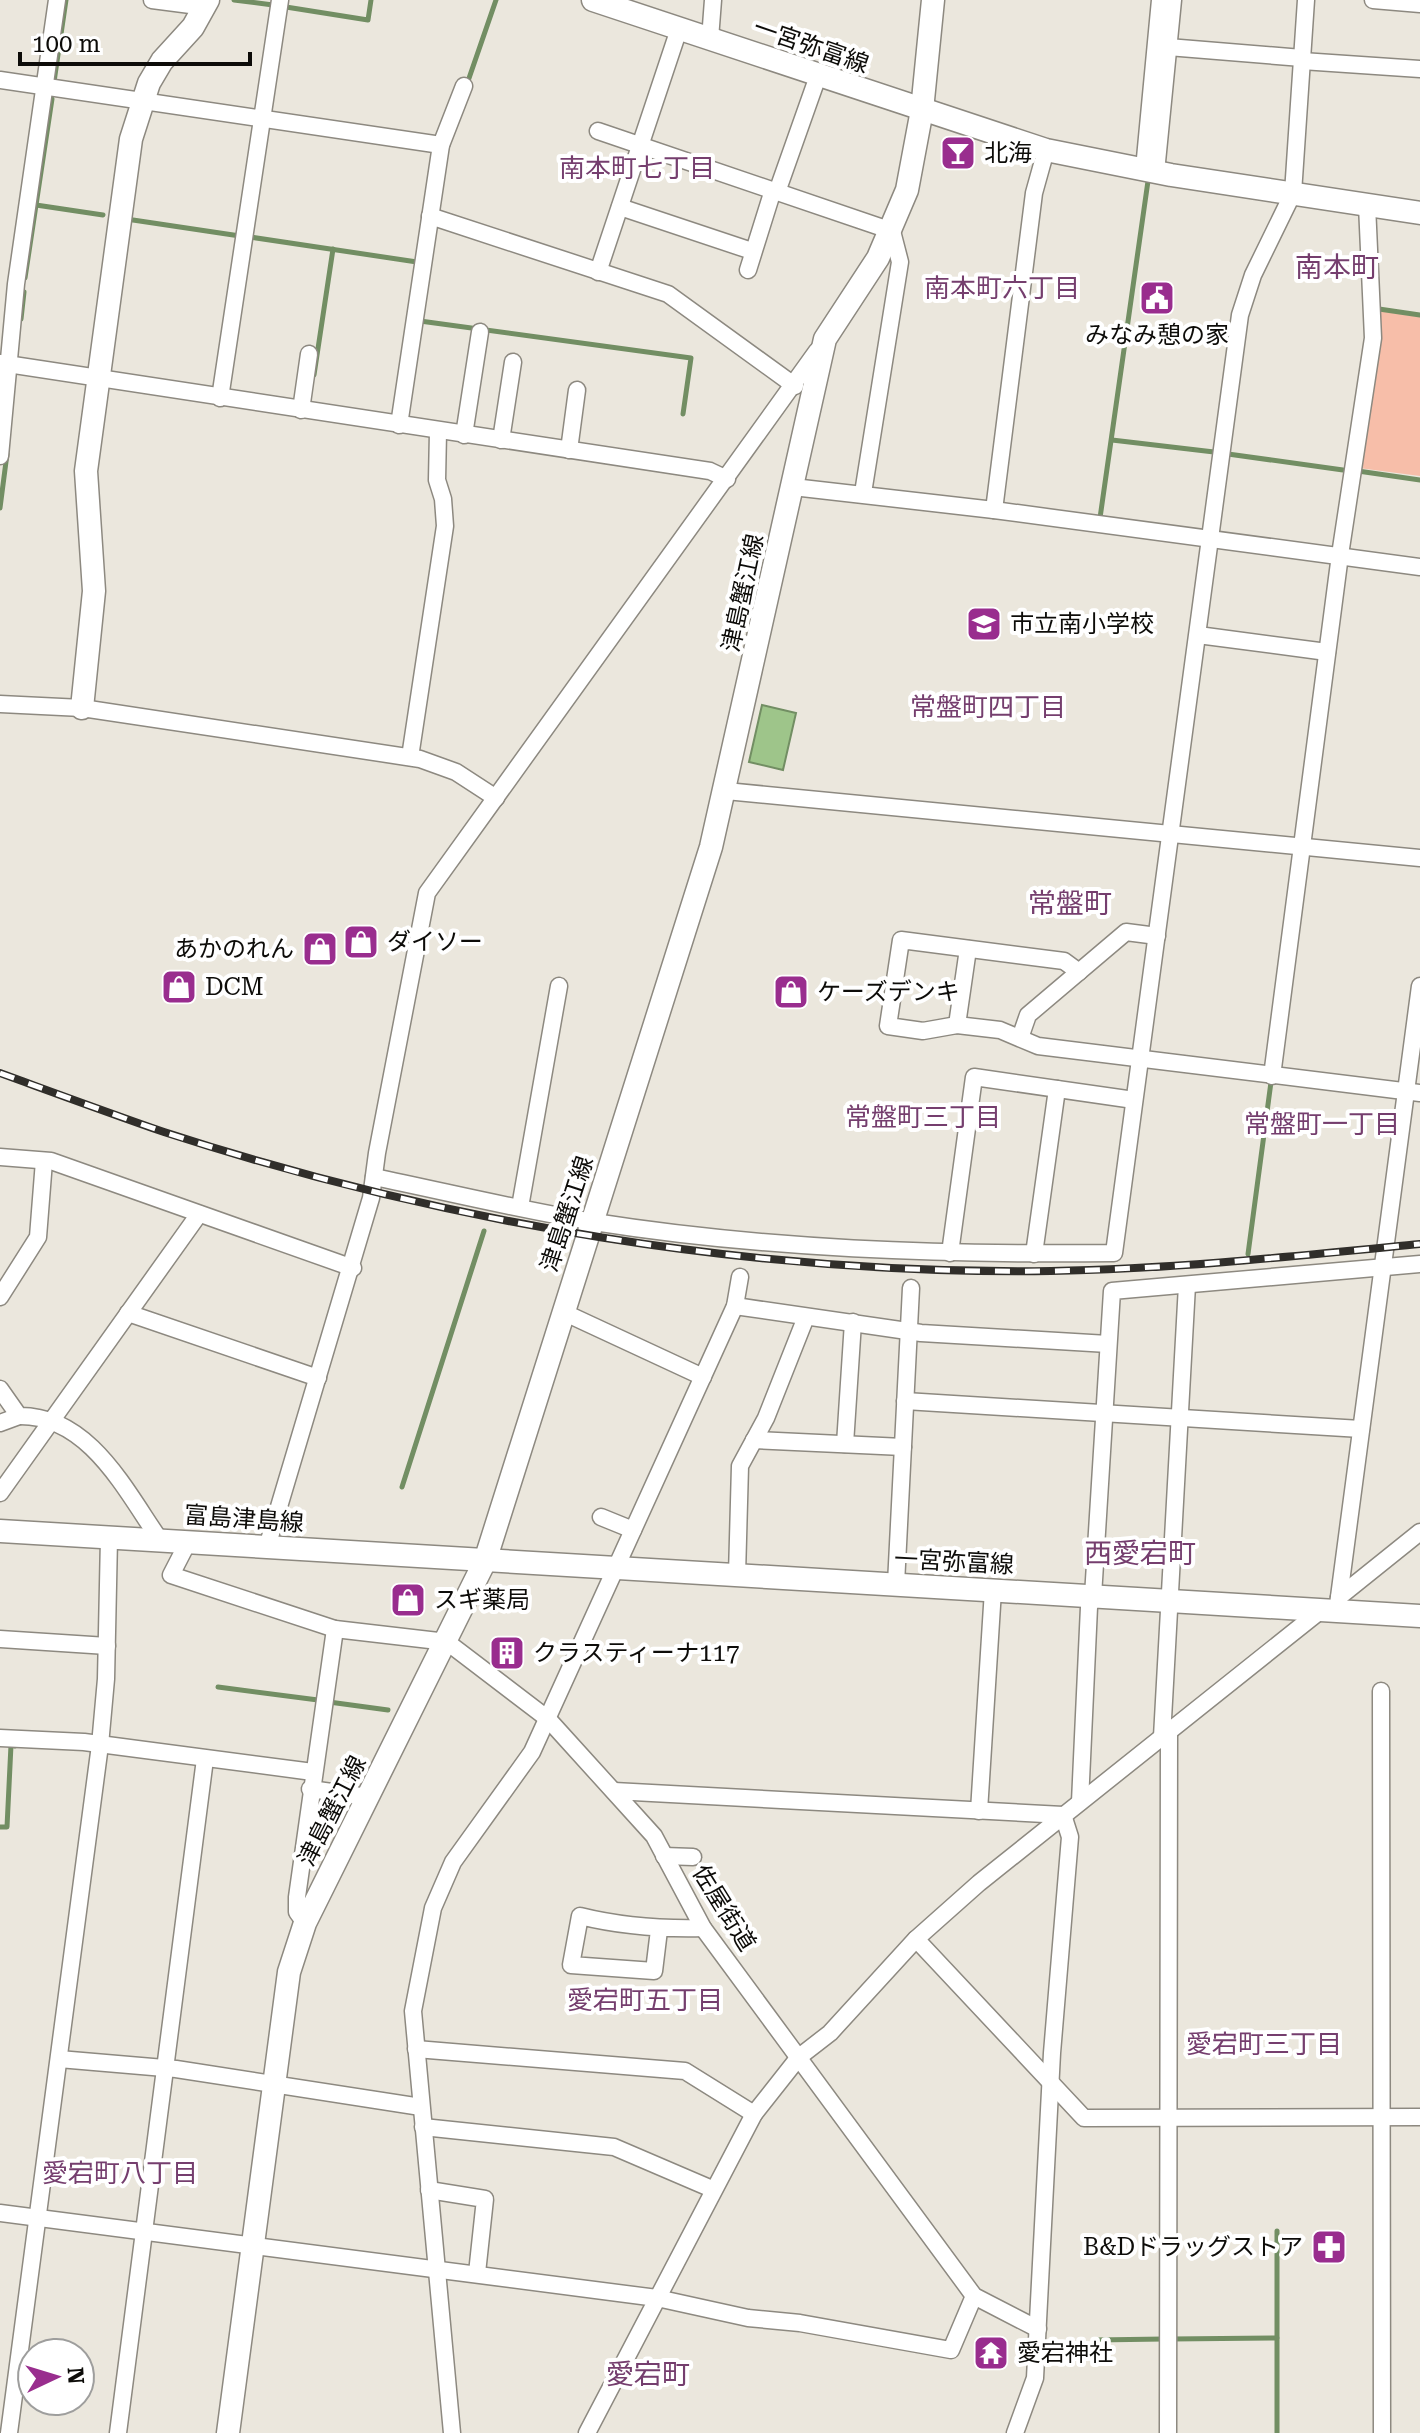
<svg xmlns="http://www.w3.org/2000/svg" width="1420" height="2433" font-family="'Roboto Serif','Noto Sans JP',serif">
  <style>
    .green { fill: #f7bea9 }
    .water { fill: #9ec58a; stroke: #728e63; stroke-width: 2 }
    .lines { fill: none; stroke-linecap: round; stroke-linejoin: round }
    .stream { stroke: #728e63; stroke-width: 5 }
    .street-casing { stroke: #8d8980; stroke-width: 19 }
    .secondary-casing { stroke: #8d8980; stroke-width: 25 }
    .street { stroke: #fff; stroke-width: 16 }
    .secondary { stroke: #fff; stroke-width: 22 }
    .rail-casing { stroke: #302e2a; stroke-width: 8 }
    .rail { stroke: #fff; stroke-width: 5; stroke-dasharray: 15; stroke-linecap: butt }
    .labels { text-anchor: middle; stroke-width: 8; stroke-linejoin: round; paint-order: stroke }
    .street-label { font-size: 24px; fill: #0d0c09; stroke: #fff }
    .poi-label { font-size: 24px; fill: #0d0c09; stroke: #fff; text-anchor: start }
    .neighbourhood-label { font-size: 26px; fill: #753e6e; stroke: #fff }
    .quarter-label { font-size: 28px; fill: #753e6e; stroke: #fff }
  </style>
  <rect width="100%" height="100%" fill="#ebe7dd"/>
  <polygon class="green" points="1379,311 1420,317 1420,476 1359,468"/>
  <polygon class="water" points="762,705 796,713 783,770 749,762"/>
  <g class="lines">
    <g class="stream">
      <polyline points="234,0 273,5"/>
      <polyline points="286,7 368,20 371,0"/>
      <polyline points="54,82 66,0"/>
      <polyline points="467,84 496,0"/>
      <polyline points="36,205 103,215"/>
      <polyline points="133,220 240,236"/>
      <polyline points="250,237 417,262"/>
      <polyline points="25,278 52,99"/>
      <polyline points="1379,309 1420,315"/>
      <polyline points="421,317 420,321 691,358 683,414"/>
      <polyline points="21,319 24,292"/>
      <polyline points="314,375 333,249"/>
      <polyline points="1112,440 1214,452"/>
      <polyline points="1228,454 1343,470"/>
      <polyline points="1358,471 1420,480"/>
      <polyline points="0,508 7,454"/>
      <polyline points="1100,518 1148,181"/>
      <polyline points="1248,1254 1271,1082"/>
      <polyline points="402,1487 484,1231"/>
      <polyline points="218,1687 318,1700"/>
      <polyline points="329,1702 388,1710"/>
      <polyline points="0,1827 7,1827 11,1745 15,1746"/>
      <polyline points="1277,2231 1277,2433"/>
      <polyline points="1171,2339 1277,2338"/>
      <polyline points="1095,2340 1164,2339"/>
    </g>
    <defs>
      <g id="street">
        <polyline points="152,0 206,7"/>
        <polyline points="1373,0 1420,4"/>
        <polyline points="710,39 713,0"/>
        <polyline points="1168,47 1302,58"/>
        <polyline points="1302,61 1420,69"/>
        <polyline points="0,80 441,145"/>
        <polyline points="598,131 892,231 900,262 863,493"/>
        <polyline points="1144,169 1160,0"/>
        <polyline points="1156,172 1173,0"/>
        <polyline points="777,192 818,76"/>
        <polyline points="620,207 752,251"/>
        <polyline points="430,216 668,294 795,386"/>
        <polyline points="748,270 773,190"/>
        <polyline points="598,272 679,29"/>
        <polyline points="0,363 710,471 727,479"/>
        <polyline points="220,398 280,0"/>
        <polyline points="301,410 309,354"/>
        <polyline points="399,425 441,145 464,86"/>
        <polyline points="464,435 480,332"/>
        <polyline points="501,440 513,362"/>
        <polyline points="569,450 577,390"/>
        <polyline points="0,456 16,284 57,0"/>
        <polyline points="793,487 994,510 1420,567"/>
        <polyline points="994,510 1034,193 1046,150"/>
        <polyline points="1198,635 1327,652"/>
        <polyline points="0,704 82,708 420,759 456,772 496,798"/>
        <polyline points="410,757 445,526 443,499 437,480 438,432"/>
        <polyline points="726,791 1420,858"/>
        <polyline points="1079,972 1064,961 901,940 888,1026 923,1031 957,1025 1000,1030 1038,1046 1420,1093"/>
        <polyline points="957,1025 968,949"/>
        <polyline points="1020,1038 1028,1015 1126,932 1157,936"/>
        <polyline points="1272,1076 1340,555 1373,338 1367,205"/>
        <polyline points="0,1157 51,1161 353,1268"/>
        <path d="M374 1177C447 1192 520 1210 594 1222 766 1249 940 1255 1114 1253L1240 315 1253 275 1293 193 1306 0"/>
        <polyline points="520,1207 559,986"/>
        <polyline points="950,1253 974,1077 1134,1100"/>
        <polyline points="1034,1254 1057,1089"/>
        <polyline points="0,1297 38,1237 44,1161"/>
        <polyline points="735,1306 921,1333 1108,1344"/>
        <polyline points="563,1312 703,1377"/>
        <polyline points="128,1313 318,1378"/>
        <path d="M0 1389 19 1416C89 1415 125 1490 160 1540"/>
        <polyline points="905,1401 1361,1429"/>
        <polyline points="0,1423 19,1416"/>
        <polyline points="754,1440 903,1447"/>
        <polyline points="845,1444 853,1322"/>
        <polyline points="0,1493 199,1214"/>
        <polyline points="601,1517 633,1530"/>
        <polyline points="188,1542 171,1575 335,1629 447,1642 548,1719 654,1836 703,1928 974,2296 1038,2329"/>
        <polyline points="267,1547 371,1198 377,1153 427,893 817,351"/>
        <polyline points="737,1575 740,1466 766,1418 806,1317"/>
        <polyline points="896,1584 911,1288"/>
        <polyline points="1339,1597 1420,1532"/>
        <polyline points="1337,1612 1420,986"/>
        <polyline points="0,1639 107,1646"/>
        <polyline points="1381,1691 1382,2433"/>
        <polyline points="1162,1737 1187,1285"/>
        <polyline points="0,1738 84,1742 313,1772"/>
        <polyline points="310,1789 368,1797"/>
        <polyline points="614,1791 1063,1815 1070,1837 1052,2053 1035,2378 1015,2433"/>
        <polyline points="1080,1802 1089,1607 1093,1596 1112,1291 1420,1264"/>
        <polyline points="979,1811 993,1590"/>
        <polyline points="664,1856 693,1857"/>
        <polyline points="305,1923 297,1912 297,1897 335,1629"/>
        <path d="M659 1930 654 1971 571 1965 580 1916C620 1926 662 1929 703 1928"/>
        <polyline points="916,1939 1084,2118 1420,2117"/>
        <polyline points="416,2049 685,2071 754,2114"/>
        <polyline points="59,2059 176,2069 421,2107"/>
        <polyline points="423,2127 614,2147 712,2189"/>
        <polyline points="429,2190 485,2199 477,2273"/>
        <polyline points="0,2213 657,2298 748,2318 800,2323 951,2350 974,2296"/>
        <polyline points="9,2433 100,1745 106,1679 109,1538"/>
        <polyline points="118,2433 205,1759"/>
        <polyline points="452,2433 413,2011 433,1908 453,1862 532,1752 735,1306 740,1277"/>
        <polyline points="587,2433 754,2114 799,2057 830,2033 916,1939 979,1883 1320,1611"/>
        <polyline points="1168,2433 1169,1731"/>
      </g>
      <g id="secondary">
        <polyline points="593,0 1046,150 1171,175 1420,213"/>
        <polyline points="82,708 94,591 86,471 131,139 149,83 162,61 193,27 208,0"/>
        <polyline points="0,1531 1420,1616"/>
        <polyline points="228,2433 289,1972 305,1923 485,1561 711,847 825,339 878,258 907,190 922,110 933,0"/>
      </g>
    </defs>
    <use href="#street" class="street-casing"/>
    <use href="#secondary" class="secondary-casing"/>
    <use href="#street" class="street"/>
    <use href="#secondary" class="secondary"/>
    <defs>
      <path id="rail" d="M0 1073C55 1093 109 1113 164 1132 447 1224 753 1275 1051 1271 1174 1269 1297 1256 1420 1244"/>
    </defs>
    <use href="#rail" class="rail-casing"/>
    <use href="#rail" class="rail"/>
  </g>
  <defs>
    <symbol id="bar-square" viewBox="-11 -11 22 22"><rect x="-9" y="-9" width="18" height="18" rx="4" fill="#992d8e" stroke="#fff"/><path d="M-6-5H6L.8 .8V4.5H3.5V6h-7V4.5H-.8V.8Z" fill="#fff"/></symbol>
    <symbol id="civic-square" viewBox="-11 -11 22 22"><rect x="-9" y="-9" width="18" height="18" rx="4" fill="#992d8e" stroke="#fff"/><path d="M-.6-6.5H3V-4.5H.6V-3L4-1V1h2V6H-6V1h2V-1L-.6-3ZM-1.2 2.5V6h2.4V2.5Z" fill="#fff"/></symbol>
    <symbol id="school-square" viewBox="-11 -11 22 22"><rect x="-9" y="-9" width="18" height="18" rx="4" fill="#992d8e" stroke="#fff"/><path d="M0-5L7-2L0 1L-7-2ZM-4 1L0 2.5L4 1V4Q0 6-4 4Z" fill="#fff"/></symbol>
    <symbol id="shop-square" viewBox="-11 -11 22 22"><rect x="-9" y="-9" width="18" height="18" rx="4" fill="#992d8e" stroke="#fff"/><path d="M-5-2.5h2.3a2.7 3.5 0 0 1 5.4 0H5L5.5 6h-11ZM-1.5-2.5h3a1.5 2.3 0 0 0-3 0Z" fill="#fff"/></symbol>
    <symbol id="building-square" viewBox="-11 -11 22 22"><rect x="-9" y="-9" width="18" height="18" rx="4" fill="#992d8e" stroke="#fff"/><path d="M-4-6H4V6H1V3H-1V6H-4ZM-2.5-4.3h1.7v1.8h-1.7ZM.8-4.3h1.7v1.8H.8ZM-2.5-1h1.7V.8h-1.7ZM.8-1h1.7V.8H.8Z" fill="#fff"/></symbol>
    <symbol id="pharmacy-square" viewBox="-11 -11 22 22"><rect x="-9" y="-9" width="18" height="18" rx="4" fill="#992d8e" stroke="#fff"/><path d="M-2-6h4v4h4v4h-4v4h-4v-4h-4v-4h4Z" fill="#fff"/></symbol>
    <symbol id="temple-square" viewBox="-11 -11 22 22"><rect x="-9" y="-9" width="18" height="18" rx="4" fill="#992d8e" stroke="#fff"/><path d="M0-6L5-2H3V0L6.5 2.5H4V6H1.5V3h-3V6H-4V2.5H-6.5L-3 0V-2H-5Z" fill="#fff"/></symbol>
  </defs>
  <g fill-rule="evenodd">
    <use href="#bar-square" x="938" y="133" width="40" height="40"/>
    <use href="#civic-square" x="1137" y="278" width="40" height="40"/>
    <use href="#school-square" x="964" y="604" width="40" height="40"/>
    <use href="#shop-square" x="341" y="922" width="40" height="40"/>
    <use href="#shop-square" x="300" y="929" width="40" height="40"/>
    <use href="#shop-square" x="159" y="967" width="40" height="40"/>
    <use href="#shop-square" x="771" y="972" width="40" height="40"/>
    <use href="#shop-square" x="388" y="1580" width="40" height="40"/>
    <use href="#building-square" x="487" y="1633" width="40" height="40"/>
    <use href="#pharmacy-square" x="1309" y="2227" width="40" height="40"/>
    <use href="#temple-square" x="971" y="2333" width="40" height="40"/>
  </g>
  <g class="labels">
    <g class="street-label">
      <text transform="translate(811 46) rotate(19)" y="8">一宮弥富線</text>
      <text transform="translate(743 593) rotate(-78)" y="8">津島蟹江線</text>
      <text transform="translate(567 1214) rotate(-72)" y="8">津島蟹江線</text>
      <text transform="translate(244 1519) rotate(4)" y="8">富島津島線</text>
      <text transform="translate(954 1562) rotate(3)" y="8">一宮弥富線</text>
      <text transform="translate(332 1811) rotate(-63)" y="8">津島蟹江線</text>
      <text transform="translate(724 1908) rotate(58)" y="8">佐屋街道</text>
    </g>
    <g class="poi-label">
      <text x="984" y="161">北海</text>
      <text x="1157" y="343" text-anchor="middle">みなみ憩の家</text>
      <text x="1010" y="632">市立南小学校</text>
      <text x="387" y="950">ダイソー</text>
      <text x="294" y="957" text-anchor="end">あかのれん</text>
      <text x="205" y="995">DCM</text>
      <text x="817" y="1000">ケーズデンキ</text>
      <text x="434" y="1608">スギ薬局</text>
      <text x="533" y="1661">クラスティーナ117</text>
      <text x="1303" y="2255" text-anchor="end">B&amp;Dドラッグストア</text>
      <text x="1017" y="2361">愛宕神社</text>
    </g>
    <g class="neighbourhood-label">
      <text x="637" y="177">南本町七丁目</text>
      <text x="1002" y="297">南本町六丁目</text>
      <text x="988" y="716">常盤町四丁目</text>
      <text x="923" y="1126">常盤町三丁目</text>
      <text x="1322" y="1133">常盤町一丁目</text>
      <text x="645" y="2009">愛宕町五丁目</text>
      <text x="1264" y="2053">愛宕町三丁目</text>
      <text x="120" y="2182">愛宕町八丁目</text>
    </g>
    <g class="quarter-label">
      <text x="1337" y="277">南本町</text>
      <text x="1070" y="913">常盤町</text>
      <text x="1140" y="1563">西愛宕町</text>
      <text x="648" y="2384">愛宕町</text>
    </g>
  </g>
  <g transform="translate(56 2377) rotate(86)"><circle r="38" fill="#ffffff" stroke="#9e9e9d" stroke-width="2"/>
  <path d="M0-6L14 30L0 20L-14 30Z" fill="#992d8e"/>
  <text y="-12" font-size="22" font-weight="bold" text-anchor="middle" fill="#0d0c09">N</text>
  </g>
  <path d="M20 52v12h230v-12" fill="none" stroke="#0d0c09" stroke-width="4"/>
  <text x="32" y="52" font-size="24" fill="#0d0c09" stroke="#ffffff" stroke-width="6" paint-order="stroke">100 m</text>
</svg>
